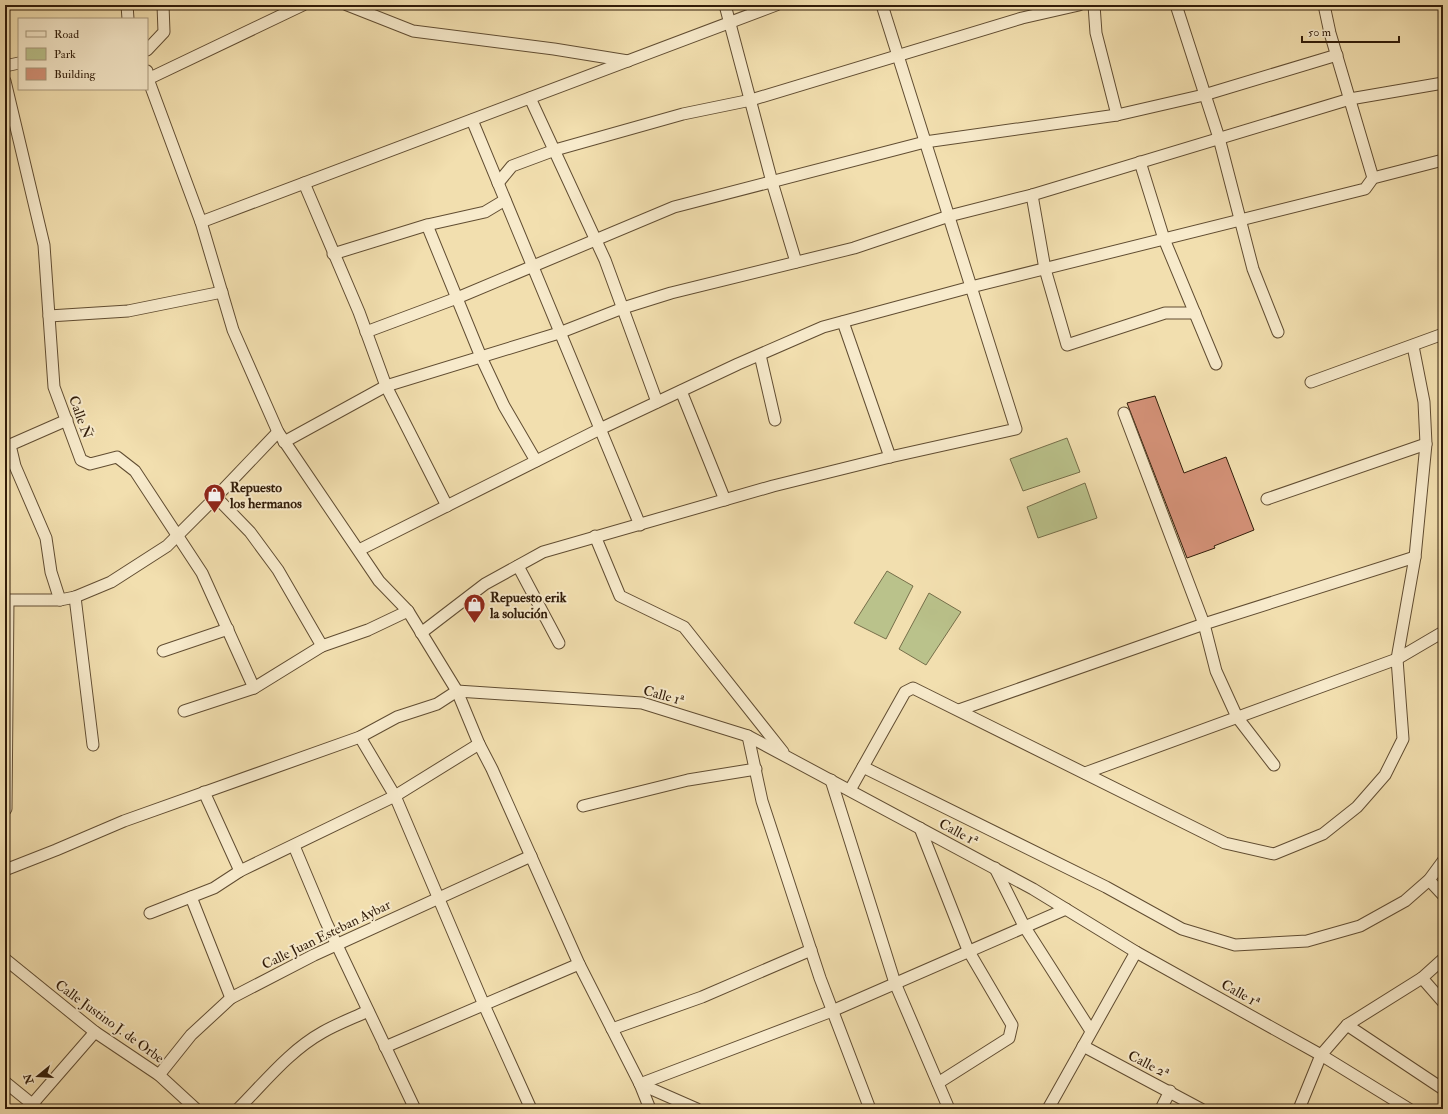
<svg xmlns="http://www.w3.org/2000/svg" width="1448" height="1114" font-family="'IM FELL Double Pica',serif">
  <style>
    .green { fill: #bac28b; stroke: #766f4a }
    .building { fill: #d39177; stroke: #311c09 }
    .lines { fill: none; stroke-linecap: round; stroke-linejoin: round }
    .minor-casing { stroke: #614d32; stroke-width: 13 }
    .minor { stroke: #f7eacb; stroke-width: 11 }
    .labels { text-anchor: middle; stroke-width: 4; stroke-linejoin: round; paint-order: stroke }
    .street-label { font-size: 14px; fill: #311c09; stroke: #f7eacb }
    .poi-label { font-size: 14px; font-weight: bold; fill: #311c09; stroke: #f7eacb; text-anchor: start }
  </style>
  <rect width="100%" height="100%" fill="#f2dfaf"/>
  <filter id="stains"><feTurbulence type="fractalNoise" baseFrequency=".005" numOctaves="4"/><feColorMatrix values="0 0 0 0 .2 0 0 0 0 .09 0 0 0 0 .02 0 0 0 .5 -.17"/></filter>
  <radialGradient id="worn" r=".72"><stop offset=".6" stop-color="#630" stop-opacity="0"/><stop offset="1" stop-color="#630" stop-opacity=".3"/></radialGradient>
  <g class="green">
    <polygon points="1067,438 1080,472 1023,491 1010,459"/>
    <polygon points="1085,483 1097,518 1038,538 1027,507"/>
    <polygon points="887,571 913,586 886,639 854,623"/>
    <polygon points="929,593 961,612 926,665 899,649"/>
  </g>
  <polygon class="building" points="1155,396 1184,473 1226,457 1254,530 1214,546 1215,548 1187,558 1127,403"/>
  <g class="lines">
    <defs>
      <g id="minor">
        <polyline points="127,5 128,19"/>
        <polyline points="347,5 413,31 554,49 628,61"/>
        <polyline points="725,5 772,182 796,262"/>
        <polyline points="1094,5 1096,33 1117,115"/>
        <polyline points="1176,5 1219,138 1253,269 1278,332"/>
        <polyline points="1324,5 1330,33 1373,178"/>
        <polyline points="147,50 164,32 163,5"/>
        <polyline points="5,66 19,63"/>
        <polyline points="147,71 148,79 201,222 233,330 278,432 379,581 408,611 457,691 479,744 492,769 579,964 640,1084 650,1109"/>
        <polyline points="148,79 303,5"/>
        <polyline points="5,81 44,245 54,387 81,460 90,464 117,457 135,471 202,573 254,688"/>
        <polyline points="530,98 605,260 657,402"/>
        <polyline points="472,120 640,525"/>
        <polyline points="1140,162 1164,239 1216,364"/>
        <polyline points="304,183 359,312 386,386 447,506"/>
        <polyline points="498,183 512,166 555,150 683,114 751,100 1022,18 1079,5"/>
        <polyline points="1032,195 1045,269 1067,345 1165,313 1195,313"/>
        <polyline points="201,222 776,5"/>
        <polyline points="427,225 481,357 504,406 536,461"/>
        <polyline points="333,254 427,225 485,212 505,200"/>
        <polyline points="49,316 128,311 222,292"/>
        <polyline points="843,322 890,457"/>
        <polyline points="366,332 457,298 674,207 925,142 1117,115 1204,95 1337,55"/>
        <polyline points="760,355 775,420"/>
        <polyline points="1311,382 1443,334"/>
        <polyline points="681,391 725,500"/>
        <polyline points="1124,413 1204,624 1216,671 1237,717 1274,765"/>
        <polyline points="284,442 386,386 559,333 623,308 671,293 854,248 949,216 1032,195 1350,99 1443,83"/>
        <polyline points="216,497 250,532 278,570 322,646 368,630 408,611"/>
        <polyline points="1267,499 1426,444"/>
        <polyline points="595,536 620,596 684,627 783,752"/>
        <polyline points="359,550 600,429 738,364 823,327 971,287 1365,189 1373,178 1443,160"/>
        <polyline points="518,566 559,643"/>
        <polyline points="75,597 93,745"/>
        <polyline points="5,600 60,600 75,597 111,582 167,546 216,497 278,432"/>
        <polyline points="60,600 51,572 46,538 15,466 10,445 67,420"/>
        <polyline points="421,633 485,584 543,552 773,486 890,457 1016,429 882,5"/>
        <polyline points="163,651 228,629"/>
        <polyline points="959,710 1204,624 1415,557"/>
        <polyline points="184,711 254,688 322,646"/>
        <polyline points="748,736 762,801 820,978 870,1109"/>
        <polyline points="360,737 395,796 484,1005 531,1109"/>
        <polyline points="863,767 1106,887 1182,929 1235,945 1307,941 1360,926 1405,901 1429,880 1443,861"/>
        <polyline points="1085,773 1397,659 1443,632"/>
        <polyline points="831,780 895,983 949,1109"/>
        <polyline points="850,790 905,692 913,688 1225,843 1274,854 1323,834 1357,807 1385,775 1403,739 1397,659 1415,557 1426,444 1424,402 1413,346"/>
        <polyline points="204,792 240,871"/>
        <polyline points="583,806 688,780 756,769"/>
        <polyline points="6,809 8,600"/>
        <polyline points="920,828 968,950 1012,1025 1009,1038 938,1083"/>
        <polyline points="294,846 326,922 415,1109"/>
        <polyline points="995,868 1024,926 1091,1031"/>
        <polyline points="5,870 56,850 124,821 360,737 397,717 437,704 457,691 642,703 748,736 1033,889 1136,952 1321,1055 1409,1109"/>
        <polyline points="1429,880 1443,895"/>
        <polyline points="191,897 231,998"/>
        <polyline points="150,913 214,888 240,871 395,796 479,744"/>
        <polyline points="5,959 95,1032 159,1075 196,1109"/>
        <polyline points="1422,978 1443,1002"/>
        <polyline points="1347,1025 1443,1089"/>
        <polyline points="612,1029 702,997 811,950"/>
        <polyline points="1083,1046 1201,1109"/>
        <polyline points="385,1047 579,964"/>
        <polyline points="159,1075 191,1035 231,998 314,955 531,856"/>
        <polyline points="5,1082 37,1108"/>
        <polyline points="640,1084 832,1011 1066,909"/>
        <polyline points="640,1084 697,1109"/>
        <polyline points="28,1109 95,1032"/>
        <path d="M238 1109C265 1082 289 1051 323 1032 337 1024 353 1018 368 1011"/>
        <polyline points="1048,1109 1136,952"/>
        <polyline points="1161,1109 1170,1091"/>
        <polyline points="1299,1109 1321,1055 1347,1025 1422,978 1443,959"/>
      </g>
    </defs>
    <use href="#minor" class="minor-casing"/>
    <use href="#minor" class="minor"/>
  </g>
  <defs>
    <symbol id="shop-pin" viewBox="-11 -11 22 30"><path d="M0 17L-7.5 6A9.5 9.5 0 1 1 7.5 6Z" fill="#8f2418" stroke="#f7eacb"/><path d="M-5-2.5h2.3a2.7 3.5 0 0 1 5.4 0H5L5.5 6h-11ZM-1.5-2.5h3a1.5 2.3 0 0 0-3 0Z" fill="#fff"/></symbol>
  </defs>
  <g fill-rule="evenodd">
    <use href="#shop-pin" x="202" y="482" width="25" height="34"/>
    <use href="#shop-pin" x="462" y="592" width="25" height="34"/>
  </g>
  <g class="labels">
    <g class="street-label">
      <text transform="translate(81 417) rotate(70)" y="5">Calle Ñ</text>
      <text transform="translate(664 695) rotate(15)" y="5">Calle 1ª</text>
      <text transform="translate(959 832) rotate(28)" y="5">Calle 1ª</text>
      <text transform="translate(326 934) rotate(-26)" y="5">Calle Juan Esteban Aybar</text>
      <text transform="translate(1241 993) rotate(29)" y="5">Calle 1ª</text>
      <text transform="translate(110 1021) rotate(36)" y="5">Calle Justino J. de Orbe</text>
      <text transform="translate(1149 1064) rotate(27)" y="5">Calle 2ª</text>
    </g>
    <g class="poi-label">
      <text x="230" y="492">Repuesto<tspan x="230" dy="16">los hermanos</tspan></text>
      <text x="490" y="602">Repuesto erik<tspan x="490" dy="16">la solución</tspan></text>
    </g>
  </g>
  <rect width="1448" height="1114" fill="none" stroke="#f2dfaf" stroke-width="20"/>
  <rect x="6" y="6" width="1436" height="1102" fill="none" stroke="#311c09" stroke-width="2"/>
  <rect x="10" y="10" width="1428" height="1094" fill="none" stroke="#311c09"/>
  <rect x="18" y="18" width="130" height="72" fill="#f7eacb" stroke="#a8987d"/>
  <rect x="26" y="31" width="20" height="6" fill="#f7eacb" stroke="#a8987d"/>
  <text x="54" y="38" font-size="12" fill="#311c09">Road</text>
  <rect x="26" y="48" width="20" height="12" fill="#bac28b" stroke="#a8987d"/>
  <text x="54" y="58" font-size="12" fill="#311c09">Park</text>
  <rect x="26" y="68" width="20" height="12" fill="#d39177" stroke="#a8987d"/>
  <text x="54" y="78" font-size="12" fill="#311c09">Building</text>
  <g transform="translate(38 1076) rotate(252)" stroke="#f7eacb" stroke-width="3" paint-order="stroke">
  <path d="M0-3L7 15L0 10L-7 15Z" fill="#311c09"/>
  <text y="-6" font-size="11" font-weight="bold" text-anchor="middle" fill="#311c09">N</text>
  </g>
  <path d="M1302 36v6h97v-6" fill="none" stroke="#311c09" stroke-width="2"/>
  <text x="1308" y="36" font-size="12" fill="#311c09" stroke="#f7eacb" stroke-width="3" paint-order="stroke">50 m</text>
  <rect width="100%" height="100%" filter="url(#stains)"/>
  <rect width="100%" height="100%" fill="url(#worn)"/>
</svg>
